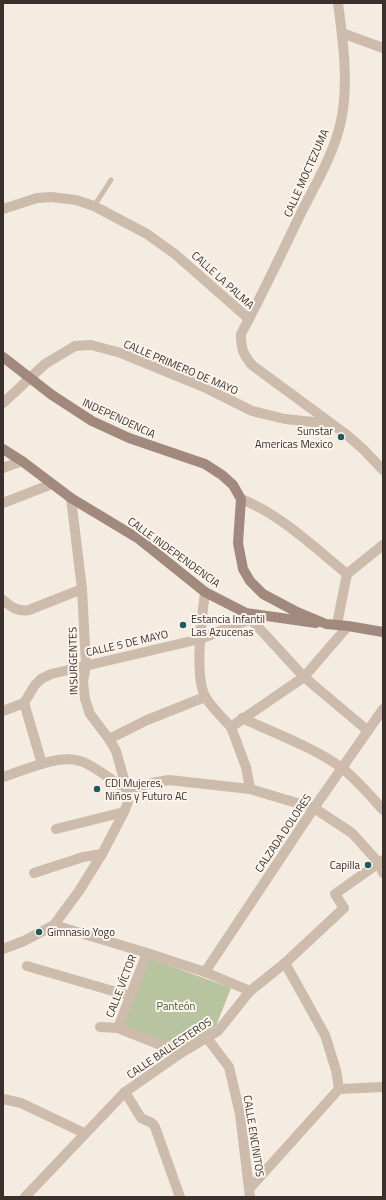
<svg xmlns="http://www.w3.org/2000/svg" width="386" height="1200" font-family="'Titillium Web',sans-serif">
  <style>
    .green { fill: #b8c4a0 }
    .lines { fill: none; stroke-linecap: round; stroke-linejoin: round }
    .lane { stroke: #cdbbac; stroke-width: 5 }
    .street { stroke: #cdbbac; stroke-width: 10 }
    .secondary { stroke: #a18a7d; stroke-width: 10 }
    .poi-dot { fill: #1f5a5e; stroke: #fbf5ee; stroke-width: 1.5 }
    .labels { text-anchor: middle; stroke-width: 4; stroke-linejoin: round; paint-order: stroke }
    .street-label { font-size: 11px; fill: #3b302b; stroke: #fbf5ee }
    .poi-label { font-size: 11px; fill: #3b302b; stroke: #fbf5ee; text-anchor: start }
    .park-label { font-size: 11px; fill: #4a5a2e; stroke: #fbf5ee }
  </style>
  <rect width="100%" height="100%" fill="#f4ebe1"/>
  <polygon class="green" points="149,958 231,988 216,1026 182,1048 123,1026"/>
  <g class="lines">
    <polyline class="lane" points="94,206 111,180"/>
    <g class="street">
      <path d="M338 3C343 41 349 83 341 121 334 154 315 185 300 215 281 255 262 295 241 334 241 349 243 354 252 365L347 435 364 450 383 470"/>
      <polyline points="342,33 383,48"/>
      <polyline points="3,209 37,198 51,197 76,200 94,206 147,234 175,254 249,319"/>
      <polyline points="3,403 45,364 75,346 91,345 121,353 204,387 252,411 285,419 331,424"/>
      <polyline points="3,468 22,461"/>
      <path d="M241 499C280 514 315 548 347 574"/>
      <polyline points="3,503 52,484"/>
      <path d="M205 592C202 617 194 674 205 696 210 706 223 718 231 727"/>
      <path d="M3 600C11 607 18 612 29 610L82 589"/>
      <polyline points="246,614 304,677 367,730"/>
      <polyline points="337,624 347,574 383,545"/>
      <polyline points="24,703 42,764"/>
      <polyline points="3,711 24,703 35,685 41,679 51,674 200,639 251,619"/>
      <path d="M242 718C274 733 315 748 342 768 357 780 370 795 383 810"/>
      <polyline points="109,739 147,720 205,697"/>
      <path d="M3 777C25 770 58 754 80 761 94 765 114 782 127 790"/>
      <polyline points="250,789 246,767 231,727 304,677 348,626"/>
      <polyline points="127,790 152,783 169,780 250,789 314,808 352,833 379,863 383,873"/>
      <polyline points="56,829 124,812"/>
      <polyline points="34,873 83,857 102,854"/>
      <polyline points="54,925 147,953 205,972 250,991"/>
      <polyline points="3,949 24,941 54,925 79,891 102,854 124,812 128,802 127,790 116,751 109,739 90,714 85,699 83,682 86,665 82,589 71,498"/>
      <polyline points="285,963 325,1035 336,1070 339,1089"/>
      <polyline points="27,966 130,996"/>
      <polyline points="205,972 314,808 383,709"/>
      <polyline points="100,1027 118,1028 181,1053"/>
      <polyline points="118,1028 147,953"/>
      <polyline points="207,1038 229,1067 240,1114 250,1197"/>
      <polyline points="339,1089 383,1087"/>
      <polyline points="125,1092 141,1118 152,1123 155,1127 180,1197"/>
      <polyline points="3,1099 21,1103 84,1133"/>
      <polyline points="250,1188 339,1089"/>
      <polyline points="25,1197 125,1092 181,1053 218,1031 250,991 285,963 344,908 335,894 383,860"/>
    </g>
    <g class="secondary">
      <polyline points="3,357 52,395 92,421 129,438 205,464 222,475 233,485 241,499 238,543 243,569 250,581 263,594 295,611 326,624 348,626 383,632"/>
      <polyline points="3,449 22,461 71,498 139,539 205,592 246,613 316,623"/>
    </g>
  </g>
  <g class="poi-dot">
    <circle cx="341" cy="437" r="4"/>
    <circle cx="183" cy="625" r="4"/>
    <circle cx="97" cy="789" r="4"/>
    <circle cx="368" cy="865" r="4"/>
    <circle cx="39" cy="932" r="4"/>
  </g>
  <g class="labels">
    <g class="street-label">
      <text transform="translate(306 173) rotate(-66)" y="4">CALLE MOCTEZUMA</text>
      <text transform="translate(223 280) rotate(42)" y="4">CALLE LA PALMA</text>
      <text transform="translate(181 367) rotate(23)" y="4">CALLE PRIMERO DE MAYO</text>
      <text transform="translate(119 418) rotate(25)" y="4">INDEPENDENCIA</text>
      <text transform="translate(174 552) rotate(36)" y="4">CALLE INDEPENDENCIA</text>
      <text transform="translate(127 643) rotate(-13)" y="4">CALLE 5 DE MAYO</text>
      <text transform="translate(73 661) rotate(-91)" y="4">INSURGENTES</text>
      <text transform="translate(283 833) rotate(-56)" y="4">CALZADA DOLORES</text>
      <text transform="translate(121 986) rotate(-69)" y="4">CALLE VÍCTOR</text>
      <text transform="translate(169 1048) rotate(-34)" y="4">CALLE BALLESTEROS</text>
      <text transform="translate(254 1136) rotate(81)" y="4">CALLE ENCINITOS</text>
    </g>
    <g class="poi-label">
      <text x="333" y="435" text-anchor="end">Sunstar<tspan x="333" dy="13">Americas Mexico</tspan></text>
      <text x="191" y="623">Estancia Infantil<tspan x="191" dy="13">Las Azucenas</tspan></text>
      <text x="105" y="787">CDI Mujeres,<tspan x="105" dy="13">Niños y Futuro AC</tspan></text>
      <text x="360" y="869" text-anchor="end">Capilla</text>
      <text x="47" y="936">Gimnasio Yogo</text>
    </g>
    <g class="park-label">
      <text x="176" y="1010">Panteón</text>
    </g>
  </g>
  <rect width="386" height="1200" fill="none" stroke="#3b302b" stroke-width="8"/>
</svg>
